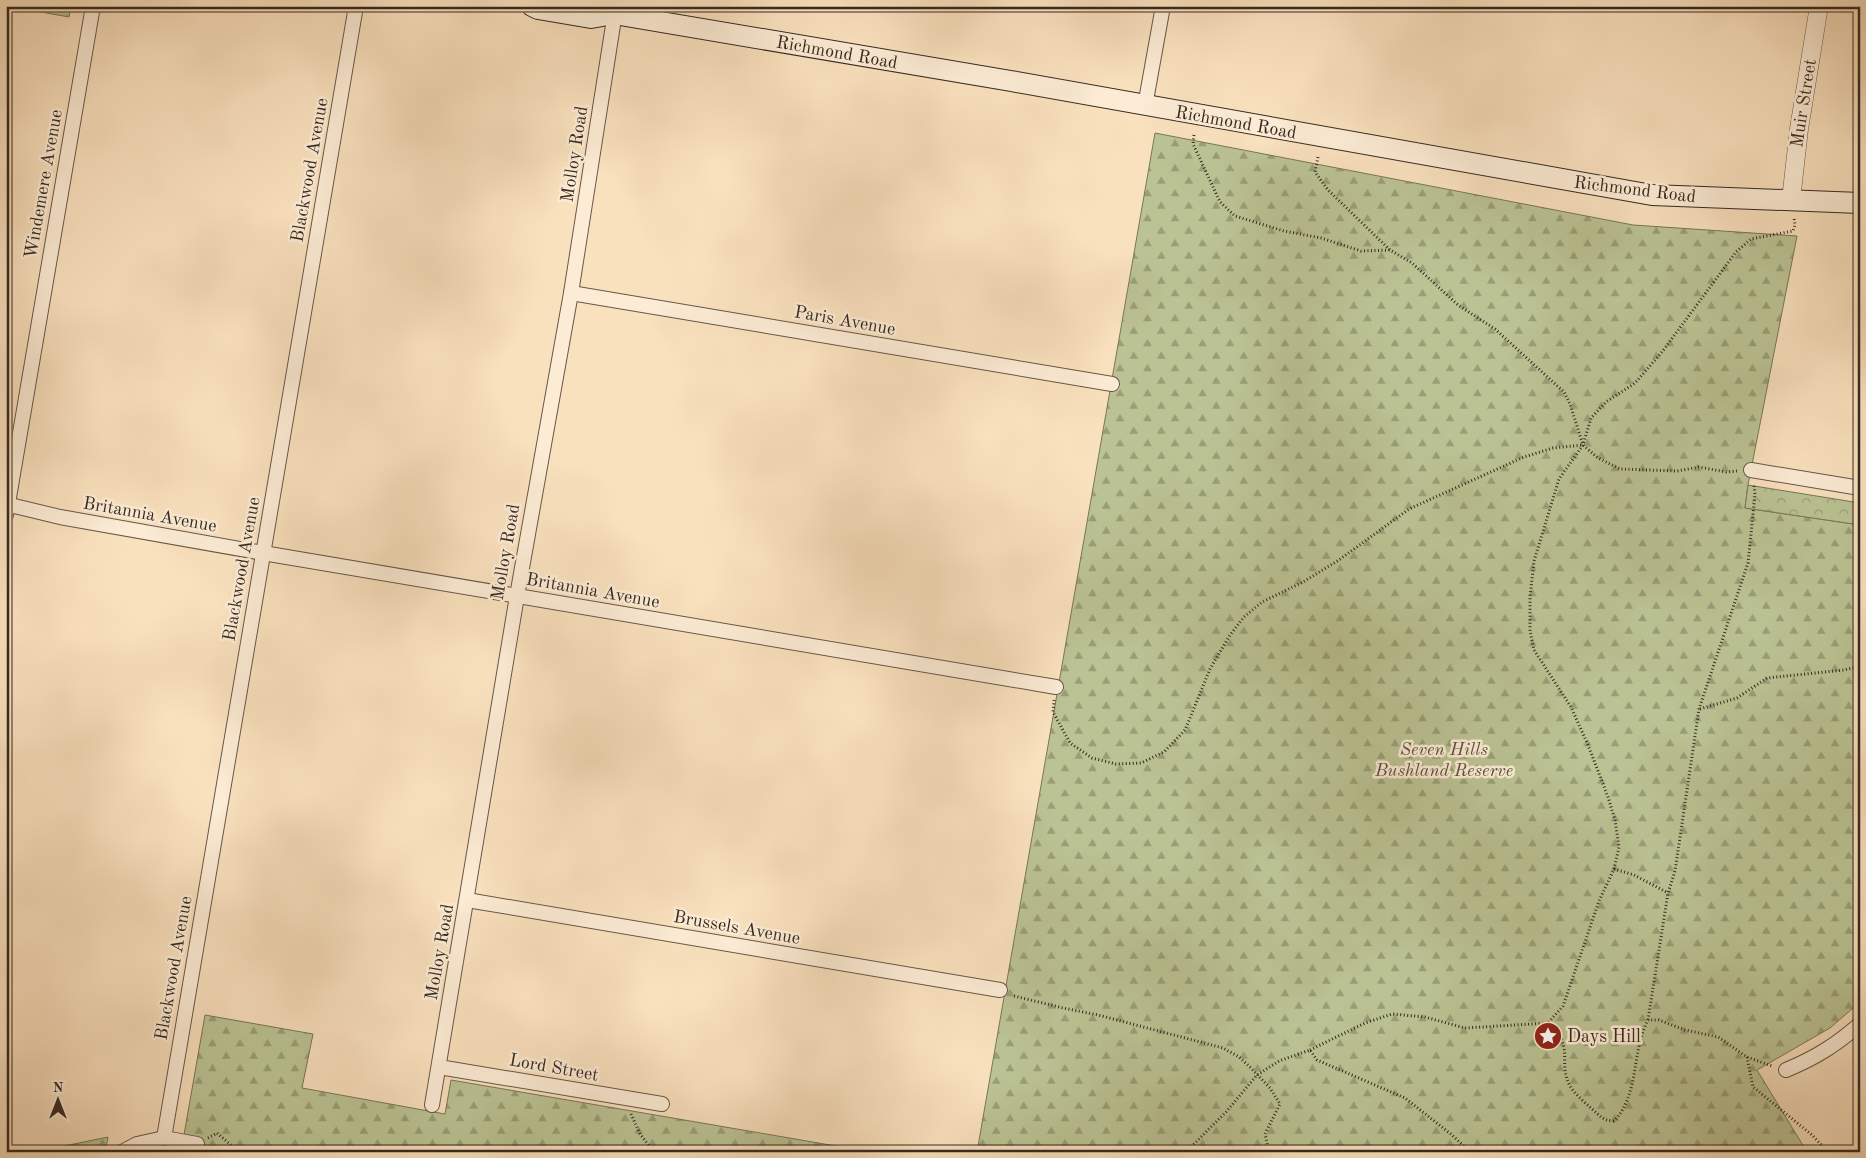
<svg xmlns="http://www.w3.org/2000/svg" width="1866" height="1158" font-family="'Old Standard TT',serif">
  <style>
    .forest { fill: url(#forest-firs); stroke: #78765a }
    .park { fill: url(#park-crowns); stroke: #78765a }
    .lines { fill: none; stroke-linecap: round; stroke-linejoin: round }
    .minor-casing { stroke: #675748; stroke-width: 16 }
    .tertiary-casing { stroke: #675748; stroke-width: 19 }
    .secondary-casing { stroke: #362920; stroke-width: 22 }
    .path { stroke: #362920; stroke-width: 3; stroke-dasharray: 1 2.5; stroke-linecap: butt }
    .minor { stroke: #fcecd5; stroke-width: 14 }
    .tertiary { stroke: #fcecd5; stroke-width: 18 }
    .secondary { stroke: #fcecd5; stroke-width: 20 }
    .labels { text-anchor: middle; stroke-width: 5; stroke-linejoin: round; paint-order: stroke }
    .street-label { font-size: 18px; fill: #362920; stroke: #fcecd5 }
    .park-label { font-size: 18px; font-style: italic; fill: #57503d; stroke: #fcecd5 }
    .poi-label { font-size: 18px; fill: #362920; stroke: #fcecd5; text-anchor: start }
  </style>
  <defs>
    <pattern id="forest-firs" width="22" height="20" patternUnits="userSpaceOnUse" patternTransform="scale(1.25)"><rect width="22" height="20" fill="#bbc394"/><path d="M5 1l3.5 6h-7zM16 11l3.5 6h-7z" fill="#999e78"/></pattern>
    <pattern id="park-crowns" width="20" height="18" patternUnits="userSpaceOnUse" patternTransform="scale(1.25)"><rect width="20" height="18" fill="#bbc394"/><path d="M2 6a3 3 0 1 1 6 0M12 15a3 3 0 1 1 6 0" fill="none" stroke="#999e78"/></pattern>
  </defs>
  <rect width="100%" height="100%" fill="#fae1be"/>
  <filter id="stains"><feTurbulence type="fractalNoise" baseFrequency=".004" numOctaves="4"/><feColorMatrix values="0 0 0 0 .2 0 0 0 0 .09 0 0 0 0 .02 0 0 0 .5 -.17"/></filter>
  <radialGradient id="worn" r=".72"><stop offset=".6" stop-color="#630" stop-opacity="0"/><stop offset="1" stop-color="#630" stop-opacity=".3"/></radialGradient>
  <g class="forest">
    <polygon points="1155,133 1633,225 1797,236 1748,485 1745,508 1860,525 1860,1002 1830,1028 1757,1070 1807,1152 977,1152"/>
    <polygon points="205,1015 313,1034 302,1088 445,1114 451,1080 871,1152 181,1152"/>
    <polygon points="108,1137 105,1152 35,1152"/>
  </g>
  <g class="park">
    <polygon points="8,6 71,6 69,17"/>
    <polygon points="1748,485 1860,503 1860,525 1745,508"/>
  </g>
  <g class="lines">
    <defs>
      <g id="minor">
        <polyline points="1145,106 1163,6"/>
        <polyline points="571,293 1112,384"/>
        <polyline points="1751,470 1860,488"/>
        <polyline points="6,504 60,517 263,553 1056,687"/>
        <polyline points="6,515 93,6"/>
        <polyline points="467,900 1000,990"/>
        <polyline points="439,1067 662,1104"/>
        <path d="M1786 1070C1815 1058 1836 1045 1860 1024"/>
        <polyline points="432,1105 517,596 571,293 616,6"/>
        <polyline points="164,1138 356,6"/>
        <polyline points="122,1152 137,1144 164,1138 197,1144"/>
      </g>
      <polyline id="tertiary" points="1791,200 1799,129 1819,6"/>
      <g id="secondary">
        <polyline points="532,6 538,9 591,18 614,14"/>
        <polyline points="599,6 614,14 1011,81 1652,195 1860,203"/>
      </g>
    </defs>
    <use href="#minor" class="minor-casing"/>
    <use href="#tertiary" class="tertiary-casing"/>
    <use href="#secondary" class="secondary-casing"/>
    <g class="path">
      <polyline points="1194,135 1193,144 1220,202 1235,216 1284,231 1321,238 1361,251 1390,250"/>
      <polyline points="1318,157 1315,172 1328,190 1390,250 1412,263 1458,305 1495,329 1564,392 1570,404 1583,445 1598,458 1620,469 1677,471 1699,467 1726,472 1737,471"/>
      <polyline points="1054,700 1053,712 1070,743 1092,758 1116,764 1141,763 1164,752 1185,730 1210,669 1230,635 1244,617 1262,602 1303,582 1339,560 1409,509 1524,457 1553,448 1583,445"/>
      <polyline points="1700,709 1737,698 1767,678 1844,670 1860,666"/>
      <polyline points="1614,869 1634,875 1668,893"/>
      <polyline points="1014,996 1063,1008 1098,1015 1223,1048 1239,1057 1250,1067 1270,1088 1280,1104 1265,1134 1269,1152"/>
      <polyline points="1648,1020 1668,893 1675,871 1699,709 1748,563 1755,495 1754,484"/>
      <path d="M1548 1023C1576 1046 1557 1062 1570 1086 1575 1094 1584 1102 1591 1108 1599 1115 1603 1121 1614 1121 1640 1094 1631 1052 1648 1020H1659L1685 1030 1718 1037 1747 1057 1772 1066"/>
      <polyline points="1310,1050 1365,1023 1392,1014 1425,1017 1465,1028 1548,1023 1563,1006 1599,901 1614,869 1619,847 1615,820 1608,797 1588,745 1571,707 1534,650 1530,631 1530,597 1534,561 1559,479 1583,445 1591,418 1606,402 1635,383 1662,352 1736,252 1751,239 1793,231 1795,225 1794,218"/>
      <polyline points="1747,1057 1753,1087 1812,1135 1828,1152"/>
      <polyline points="631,1114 640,1134 654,1152"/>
      <polyline points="208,1138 217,1133 239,1152"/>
      <polyline points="1182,1152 1191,1147 1226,1112 1257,1075 1279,1061 1310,1050 1317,1060 1405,1098 1452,1135 1470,1152"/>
    </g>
    <use href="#minor" class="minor"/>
    <use href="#tertiary" class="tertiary"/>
    <use href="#secondary" class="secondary"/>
  </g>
  <defs>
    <symbol id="sight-disc" viewBox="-11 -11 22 22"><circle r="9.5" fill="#8f2418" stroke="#fcecd5"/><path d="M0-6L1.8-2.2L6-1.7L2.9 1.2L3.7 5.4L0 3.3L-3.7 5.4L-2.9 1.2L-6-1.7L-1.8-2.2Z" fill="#fff"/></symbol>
  </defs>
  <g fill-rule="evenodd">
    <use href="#sight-disc" x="1532" y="1020" width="32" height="32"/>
  </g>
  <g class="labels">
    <g class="street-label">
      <text transform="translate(837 52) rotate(10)" y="6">Richmond Road</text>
      <text transform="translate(1803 103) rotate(-81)" y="6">Muir Street</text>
      <text transform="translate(1236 122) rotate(10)" y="6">Richmond Road</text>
      <text transform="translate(574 154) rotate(-81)" y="6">Molloy Road</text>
      <text transform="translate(309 170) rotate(-80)" y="6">Blackwood Avenue</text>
      <text transform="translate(43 184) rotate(-80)" y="6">Windemere Avenue</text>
      <text transform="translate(1635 189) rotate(7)" y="6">Richmond Road</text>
      <text transform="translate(845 320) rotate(10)" y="6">Paris Avenue</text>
      <text transform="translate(150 514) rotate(10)" y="6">Britannia Avenue</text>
      <text transform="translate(505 552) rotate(-80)" y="6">Molloy Road</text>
      <text transform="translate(241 569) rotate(-80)" y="6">Blackwood Avenue</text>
      <text transform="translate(593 590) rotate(10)" y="6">Britannia Avenue</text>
      <text transform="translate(737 927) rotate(10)" y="6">Brussels Avenue</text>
      <text transform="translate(439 952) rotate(-80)" y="6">Molloy Road</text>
      <text transform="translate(173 968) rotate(-80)" y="6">Blackwood Avenue</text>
      <text transform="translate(554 1067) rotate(10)" y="6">Lord Street</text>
    </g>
    <g class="park-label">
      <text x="1444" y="755">Seven Hills<tspan x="1444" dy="21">Bushland Reserve</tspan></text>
    </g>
    <g class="poi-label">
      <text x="1567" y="1042">Days Hill</text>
    </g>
  </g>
  <rect width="1866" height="1158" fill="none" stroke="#fae1be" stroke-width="25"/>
  <rect x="8" y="8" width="1851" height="1143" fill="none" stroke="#362920" stroke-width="2.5"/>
  <rect x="12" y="12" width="1841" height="1133" fill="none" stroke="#362920"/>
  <g transform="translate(58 1100)" stroke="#fcecd5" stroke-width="4" paint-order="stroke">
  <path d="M0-4L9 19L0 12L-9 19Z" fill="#362920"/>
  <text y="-8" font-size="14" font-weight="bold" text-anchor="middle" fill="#362920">N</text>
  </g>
  <rect width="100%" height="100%" filter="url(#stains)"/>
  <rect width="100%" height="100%" fill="url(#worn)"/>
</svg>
